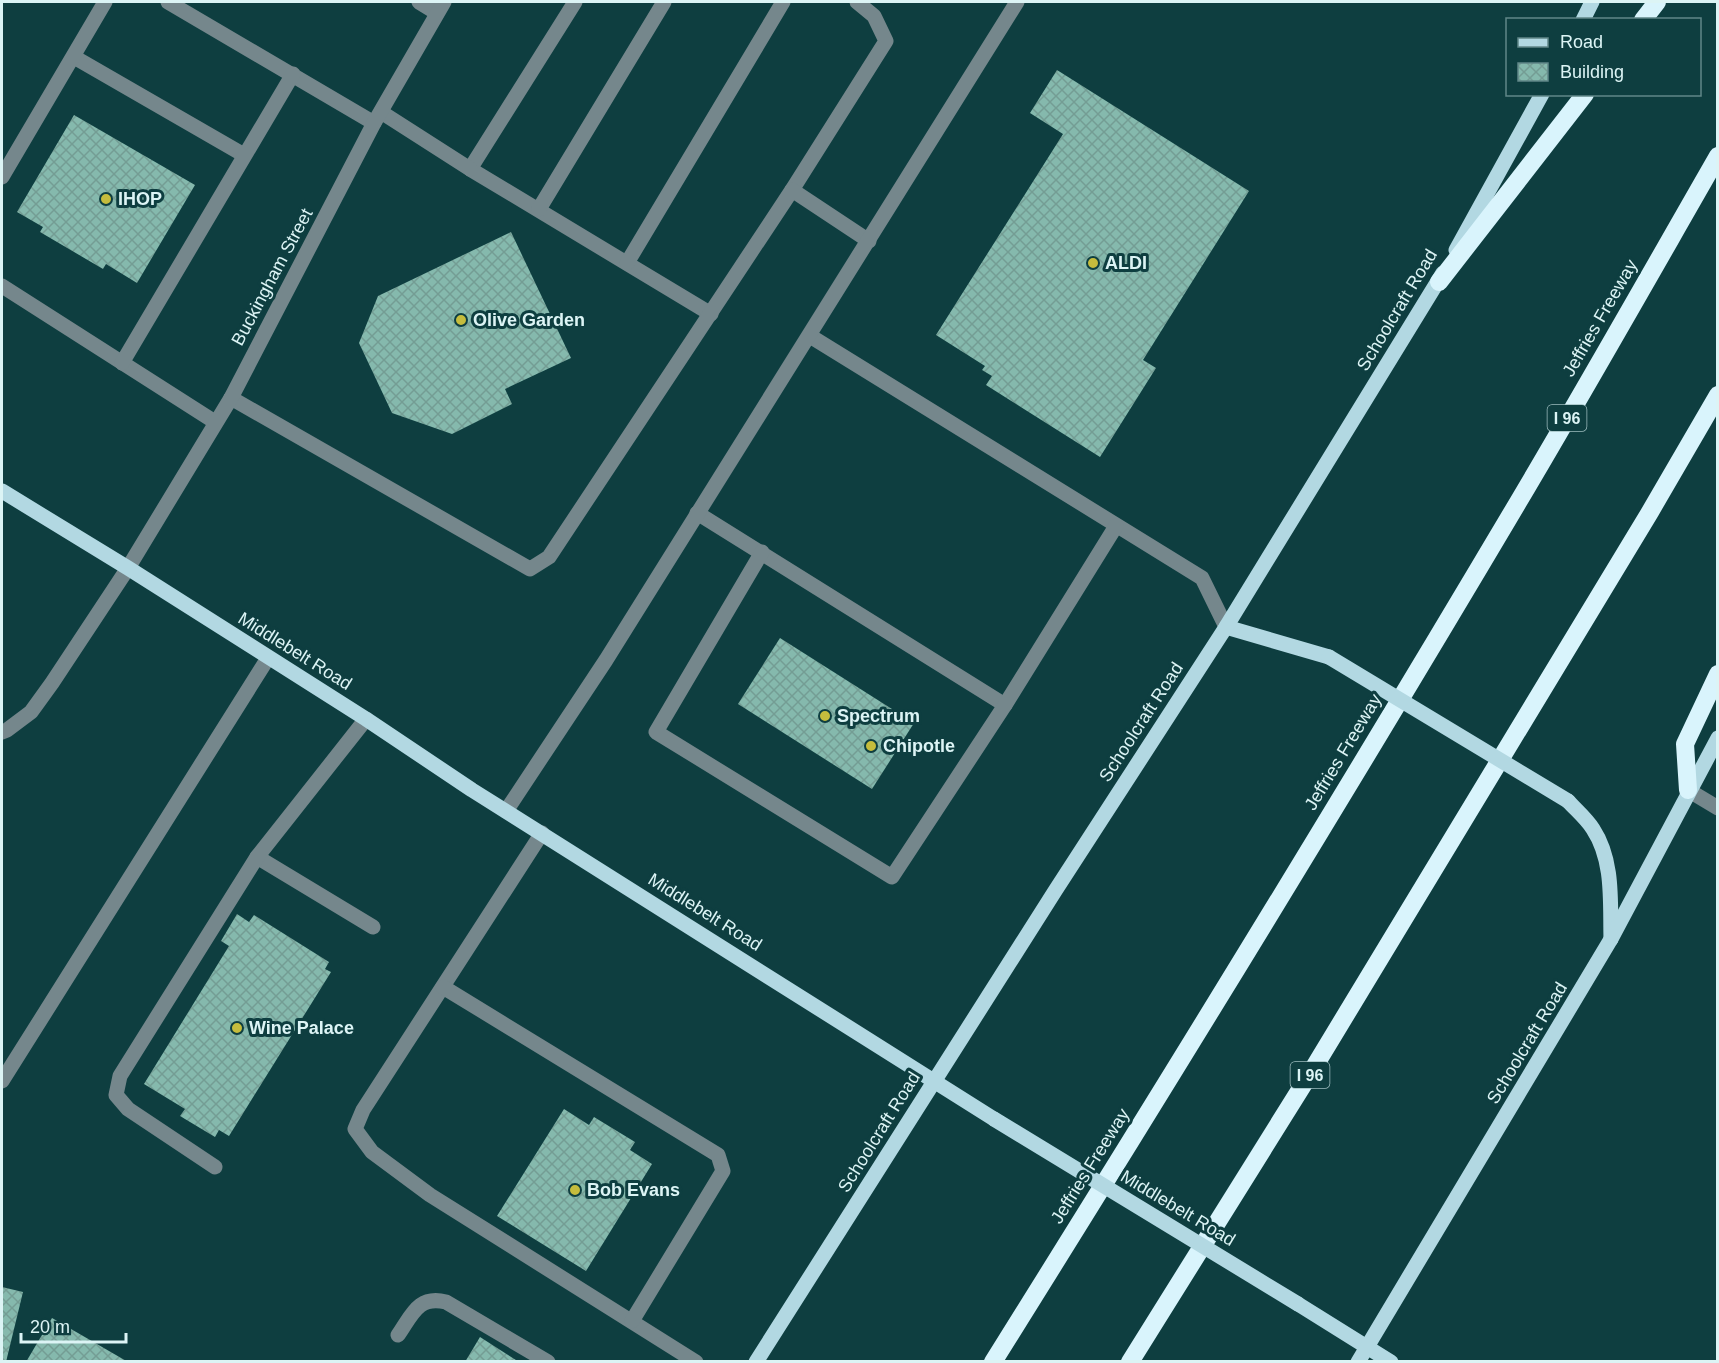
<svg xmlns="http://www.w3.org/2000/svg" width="1719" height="1363" font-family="Arial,sans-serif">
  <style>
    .building { fill: url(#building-cross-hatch) }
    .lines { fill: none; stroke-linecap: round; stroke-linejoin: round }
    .minor { stroke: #75878c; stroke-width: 15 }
    .major { stroke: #b2d8e2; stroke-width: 15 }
    .highway { stroke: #d9f4fc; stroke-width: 18 }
    .major-bridge { stroke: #b2d8e2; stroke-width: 15 }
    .poi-dot { fill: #c5bc3d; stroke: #0e3e40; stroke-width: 2 }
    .labels { text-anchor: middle; stroke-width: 6; stroke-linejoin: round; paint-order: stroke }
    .shield { fill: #0e3e40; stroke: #9ebdbf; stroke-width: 1.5 }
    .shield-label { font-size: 16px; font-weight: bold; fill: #dcf4f5 }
    .poi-label { font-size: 18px; font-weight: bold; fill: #dcf4f5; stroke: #0e3e40; text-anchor: start }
    .street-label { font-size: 18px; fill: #dcf4f5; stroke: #0e3e40 }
  </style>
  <defs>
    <pattern id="building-cross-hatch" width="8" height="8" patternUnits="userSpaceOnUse" patternTransform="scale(1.5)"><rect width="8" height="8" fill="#85b9ad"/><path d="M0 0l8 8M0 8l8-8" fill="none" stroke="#749d94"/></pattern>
  </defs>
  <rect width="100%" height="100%" fill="#0e3e40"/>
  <g class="building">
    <polygon points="1057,70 1249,191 1143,360 1156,368 1100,457 986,385 992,376 982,370 985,366 936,335 1063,134 1030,113"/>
    <polygon points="74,115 195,185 137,283 106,264 103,269 40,232 43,227 17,212"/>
    <polygon points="511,232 571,358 505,389 512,404 452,434 392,413 359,343 378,296"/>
    <polygon points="780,638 914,723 872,789 738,704"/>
    <polygon points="237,914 249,922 254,915 329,962 325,969 331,972 229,1136 219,1130 215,1137 180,1116 185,1109 144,1084 229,946 221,941"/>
    <polygon points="564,1109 589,1125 594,1117 635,1142 630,1150 652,1164 586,1271 497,1216"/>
    <polygon points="2,1287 23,1292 6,1362 2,1362"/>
    <polygon points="52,1318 128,1362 26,1362"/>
    <polygon points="480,1337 519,1362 465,1362"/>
  </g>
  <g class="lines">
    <g class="minor">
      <polyline points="168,2 374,123"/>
      <polyline points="419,2 437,13"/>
      <polyline points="575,2 470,169 711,314"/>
      <polyline points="74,57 244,155"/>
      <polyline points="381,112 470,169"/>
      <polyline points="2,177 105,2"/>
      <polyline points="792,190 886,41 874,16 857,2"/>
      <polyline points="539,209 664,2"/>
      <polyline points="627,263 783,2"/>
      <polyline points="2,286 215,422"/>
      <polyline points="810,336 1202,578 1226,627"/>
      <polyline points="122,363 293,74"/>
      <polyline points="231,398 530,569 549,557 792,190 869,241"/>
      <polyline points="697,513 1005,705"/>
      <polyline points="762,552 656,732 892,877 1005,705 1116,526"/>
      <polyline points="2,732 7,730 31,712 52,683 128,568 231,398 374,123 444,2"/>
      <polyline points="1688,790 1718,808"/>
      <polyline points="506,811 606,660 1017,2"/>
      <polyline points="542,833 363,1110 355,1129 372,1152 430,1195 696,1362"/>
      <polyline points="257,857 373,927"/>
      <polyline points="443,987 718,1155 723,1171 632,1321"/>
      <polyline points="2,1081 268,658"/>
      <polyline points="215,1167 128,1109 116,1095 120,1076 257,857 366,719"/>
      <path d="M398 1335C412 1315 418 1295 446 1302L548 1362"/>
    </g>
    <g class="major">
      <polyline points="1583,20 1592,2"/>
      <polyline points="1456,250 1542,94"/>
      <polyline points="2,491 128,568 366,719 472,790 994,1119"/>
      <polyline points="1226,627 1329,657"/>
      <path d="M1568 801C1576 810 1586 818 1593 829 1614 861 1610 902 1611 939"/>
      <polyline points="1298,1304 1391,1362"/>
      <polyline points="756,1362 1055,891 1226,627 1443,273"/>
      <polyline points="1358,1362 1611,939 1718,738"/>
    </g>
    <g class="highway">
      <polyline points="1643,20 1657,2"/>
      <polyline points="1439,282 1585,94"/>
      <polyline points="1688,790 1685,744 1718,674"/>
      <path d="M993 1362C1172 1076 1348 789 1520 499 1587 386 1652 271 1718 156"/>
      <polyline points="1130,1362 1313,1069 1650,512 1718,395"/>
    </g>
    <g class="major-bridge">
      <polyline points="1329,657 1568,801"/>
      <polyline points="994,1119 1298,1304"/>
    </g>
  </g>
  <g class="poi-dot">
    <circle cx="106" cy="199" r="6"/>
    <circle cx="1093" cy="263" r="6"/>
    <circle cx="461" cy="320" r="6"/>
    <circle cx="825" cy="716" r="6"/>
    <circle cx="871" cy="746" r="6"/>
    <circle cx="237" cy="1028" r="6"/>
    <circle cx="575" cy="1190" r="6"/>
  </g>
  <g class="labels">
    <g class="shield">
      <rect x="1547.5" y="405" width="39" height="26" rx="4.5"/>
      <rect x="1290.5" y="1062" width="39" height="26" rx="4.5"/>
    </g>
    <g class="shield-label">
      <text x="1567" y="424">I 96</text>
      <text x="1310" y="1081">I 96</text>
    </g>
    <g class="poi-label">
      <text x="118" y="205">IHOP</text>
      <text x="1105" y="269">ALDI</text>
      <text x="473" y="326">Olive Garden</text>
      <text x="837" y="722">Spectrum</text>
      <text x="883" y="752">Chipotle</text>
      <text x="249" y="1034">Wine Palace</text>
      <text x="587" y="1196">Bob Evans</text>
    </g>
    <g class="street-label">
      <text transform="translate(272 277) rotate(-62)" y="6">Buckingham Street</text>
      <text transform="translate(1397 310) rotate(-59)" y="6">Schoolcraft Road</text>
      <text transform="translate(1600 318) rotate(-60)" y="6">Jeffries Freeway</text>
      <text transform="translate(295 651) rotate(32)" y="6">Middlebelt Road</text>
      <text transform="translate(1141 722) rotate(-57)" y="6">Schoolcraft Road</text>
      <text transform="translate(1343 752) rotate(-59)" y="6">Jeffries Freeway</text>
      <text transform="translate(705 912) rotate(32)" y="6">Middlebelt Road</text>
      <text transform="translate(1527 1043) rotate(-59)" y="6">Schoolcraft Road</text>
      <text transform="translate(879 1132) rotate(-58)" y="6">Schoolcraft Road</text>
      <text transform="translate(1090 1166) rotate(-58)" y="6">Jeffries Freeway</text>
      <text transform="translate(1178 1208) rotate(31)" y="6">Middlebelt Road</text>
    </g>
  </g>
  <rect width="1719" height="1363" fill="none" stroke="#dcf4f5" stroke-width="6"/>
  <rect x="1506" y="18" width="195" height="78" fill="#0e3e40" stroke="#608788" stroke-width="1.5"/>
  <rect x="1518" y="38" width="30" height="9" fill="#b2d8e2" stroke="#608788" stroke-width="1.5"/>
  <text x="1560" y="48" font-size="18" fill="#dcf4f5">Road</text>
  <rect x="1518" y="63" width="30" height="18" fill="url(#building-cross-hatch)" stroke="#608788" stroke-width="1.5"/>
  <text x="1560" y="78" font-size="18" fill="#dcf4f5">Building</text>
  <path d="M21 1333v9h105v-9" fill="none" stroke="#dcf4f5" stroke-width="3"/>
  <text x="30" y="1333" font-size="18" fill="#dcf4f5" stroke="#0e3e40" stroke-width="4.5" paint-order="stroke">20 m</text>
</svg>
